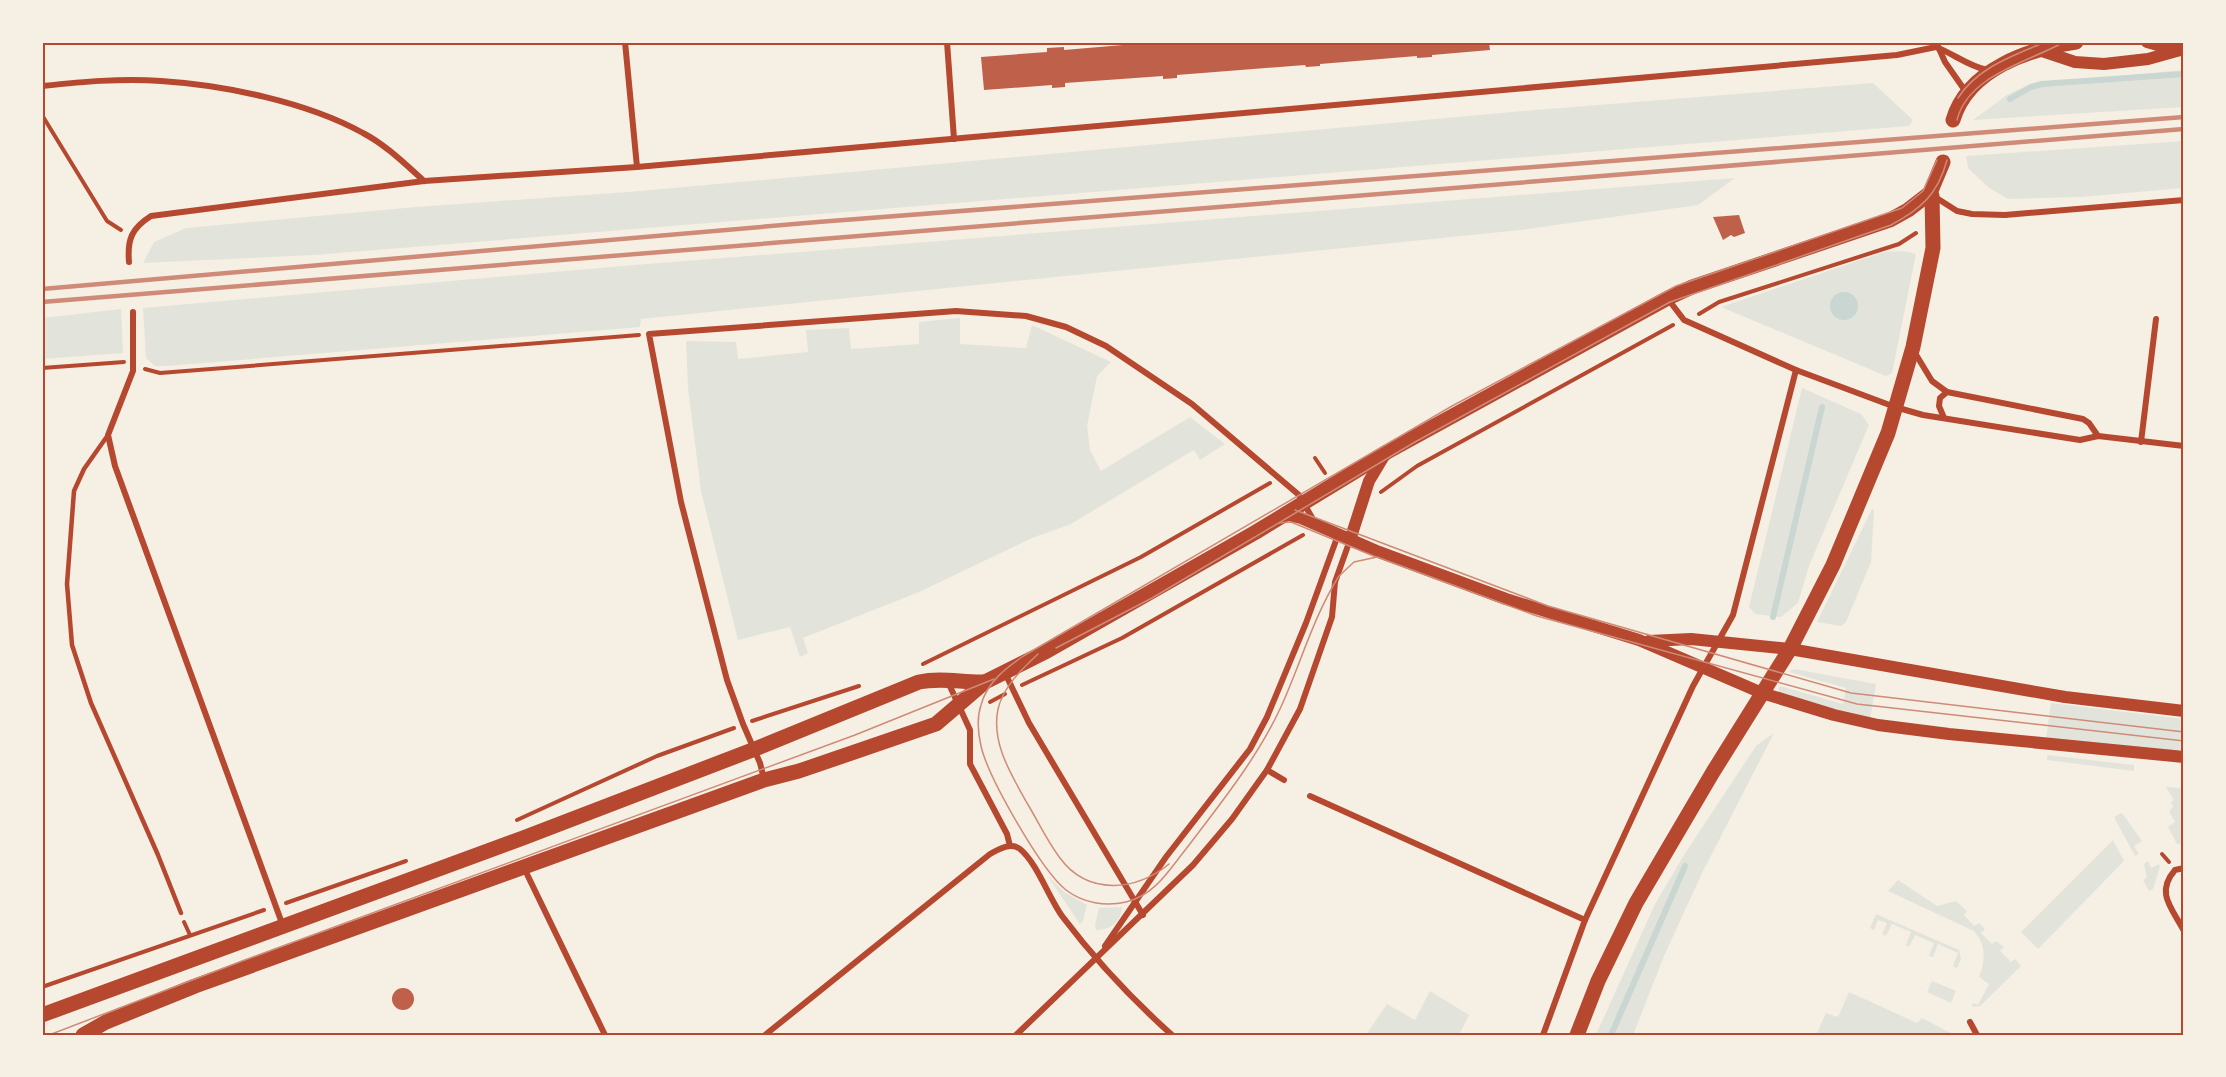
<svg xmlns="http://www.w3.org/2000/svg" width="2226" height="1077" font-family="Figtree,sans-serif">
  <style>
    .green { fill: #e2e4dc }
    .water { fill: #c9d6d2 }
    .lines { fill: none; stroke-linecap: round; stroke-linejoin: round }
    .stream { stroke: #c9d6d2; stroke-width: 6 }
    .building { fill: #bf614a }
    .path { stroke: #b5482f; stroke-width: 4 }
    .service { stroke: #b5482f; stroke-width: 4.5 }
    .minor { stroke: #b5482f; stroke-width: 6 }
    .secondary { stroke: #b5482f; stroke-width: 12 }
    .primary { stroke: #b5482f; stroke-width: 15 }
    .tram { stroke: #cf8b77; stroke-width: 1.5 }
    .rail { stroke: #cf8b77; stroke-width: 4.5 }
    .neatline { fill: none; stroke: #b5482f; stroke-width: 2 }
  </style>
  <rect width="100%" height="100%" fill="#f6efe4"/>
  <g class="green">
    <polygon points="2184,70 2184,107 1973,120 2007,95 2030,84"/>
    <polygon points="1873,83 1913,120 1909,126 314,255 143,263 154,242 186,228 416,207 628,192 1535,110"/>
    <polygon points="2184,141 2184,188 2081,197 2008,199 1988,187 1968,168 1966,156"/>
    <polygon points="1735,178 1698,205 1521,230 641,319 640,327 167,366 155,366 146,358 143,308 634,265"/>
    <polygon points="1903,251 1916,254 1892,373 1886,376 1721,307 1884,252"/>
    <polygon points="121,309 123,353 42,359 42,318"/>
    <polygon points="960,318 960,344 1026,348 1032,325 1111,362 1097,376 1087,426 1090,450 1101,471 1190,417 1225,444 1200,460 1194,450 1192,451 1071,524 1032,538 919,592 803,638 808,653 800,657 790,627 738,640 701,491 688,388 686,341 736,342 738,359 808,352 806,330 849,328 851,349 919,344 919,322"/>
    <polygon points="1802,388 1861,414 1869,425 1809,566 1798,603 1781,617 1755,614 1749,607"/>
    <polygon points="1872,509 1874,510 1871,562 1846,622 1841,626 1817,622"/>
    <polygon points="1794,669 1876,684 1870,719 1780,694 1778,691 1780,686 1843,704 1846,688 1789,672"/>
    <polygon points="2051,703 2184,719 2184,752 2046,739"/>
    <polygon points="1774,733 1702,873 1664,956 1633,1035 1596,1035 1655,904 1684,855 1756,746"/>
    <polygon points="2047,755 2134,765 2134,771 2047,760"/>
    <polygon points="2166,787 2184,788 2184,844 2177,844 2168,827 2175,822 2169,811 2173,807 2171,802 2174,800"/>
    <polygon points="2122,813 2142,841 2134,846 2139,854 2135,856 2114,817"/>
    <polygon points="2113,840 2124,861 2038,949 2021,932"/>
    <polygon points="2148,861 2151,868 2159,864 2160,867 2153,889 2149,891 2143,880 2147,877 2144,864"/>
    <polygon points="1047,875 1064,892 1087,905 1083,921 1080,924"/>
    <path d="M1898 880 1937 906 1956 901 1967 911 1964 915 1974 926 1979 923 1985 929 1981 933 1992 944 1996 941 2004 947 2000 951 2011 962 2015 959 2021 966 1980 1006 1973 1007 1972 1003 1978 1005 1989 984 1979 977C1986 959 1986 946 1974 931L1888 891Z"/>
    <path d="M1122 907C1121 922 1110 930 1096 930L1095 925 1099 908Z"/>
    <polygon points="1876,914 1959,950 1961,959 1957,968 1953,966 1958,953 1938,944 1933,957 1929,956 1934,943 1915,935 1909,947 1906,945 1911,932 1892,924 1886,936 1882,934 1887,923 1878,920 1874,930 1870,928"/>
    <polygon points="1932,981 1956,991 1951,1003 1927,992"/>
    <polygon points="1430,991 1469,1015 1459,1035 1366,1035 1387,1004 1415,1020"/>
    <polygon points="1849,992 1917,1023 1922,1018 1951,1033 1816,1035 1826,1013 1838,1017"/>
  </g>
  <circle class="water" cx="1844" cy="306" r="14"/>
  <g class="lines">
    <g class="stream">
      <polyline points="2010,99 2031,87 2042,84 2184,74"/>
      <polyline points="1773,617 1822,407"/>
      <polyline points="1611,1035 1685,866"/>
    </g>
  </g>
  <g class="building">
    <polygon points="1158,42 1489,42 1490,50 1432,55 1432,57 1417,58 1417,56 1320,64 1320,66 1306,67 1305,65 1177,75 1177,78 1163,79 1163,76 1065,83 1065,87 1052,88 1052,85 984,90 981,57 1047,52 1047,48 1064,47 1064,50"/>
    <polygon points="1739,215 1745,233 1734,237 1731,235 1723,240 1713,217"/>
    <circle cx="403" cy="999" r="11"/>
  </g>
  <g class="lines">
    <g class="path">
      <polyline points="42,115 107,221 121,230"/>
      <polyline points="1699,314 1719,302 1899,244 1916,233"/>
      <polyline points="42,368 124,362"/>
      <polyline points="145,369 160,373 639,335"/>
      <polyline points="1315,458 1325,473"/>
      <polyline points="1381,492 1417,466 1673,325"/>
      <polyline points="923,664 1141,557 1270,483"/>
      <polyline points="1022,685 1122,638 1303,535"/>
      <polyline points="990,702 1005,694"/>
      <polyline points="752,721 859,686"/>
      <polyline points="517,820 657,756 734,728"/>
      <polyline points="2162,854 2169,862"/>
      <polyline points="286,903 406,861"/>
      <polyline points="184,922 190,935"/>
      <polyline points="42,987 264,910"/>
    </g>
    <polyline class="service" points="108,435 84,469 74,491 67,584 72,645 91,703 158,855 181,913"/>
    <g class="minor">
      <polyline points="625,42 637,167"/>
      <polyline points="947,42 954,139"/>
      <polyline points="1936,42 1945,62 1966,92"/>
      <path d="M1936 47C1954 54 1968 66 1987 70"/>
      <path d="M42 86C81 82 121 78 161 81 224 85 307 102 363 133 386 145 405 164 424 181"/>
      <polyline points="1935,197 1957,211 1972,214 2005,215 2184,200"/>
      <path d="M129 262C127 239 132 228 151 216L424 181 637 167 805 152 1897 55 1936 47"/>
      <polyline points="1668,299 1684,320 1796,370 1895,407 1923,415 2080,440 2098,436 2184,446"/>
      <polyline points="133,312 133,371 108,435 115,466 283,926"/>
      <polyline points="1915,353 1932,381 1947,392 2083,419 2089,423 2098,436"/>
      <polyline points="1944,418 1939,406 1940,398 1947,392"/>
      <polyline points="2141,442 2156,319"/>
      <polyline points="1005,673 1029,723 1143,915"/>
      <polyline points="948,682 970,730 970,764 1007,834 1010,846"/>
      <polyline points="1267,770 1284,780"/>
      <polyline points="764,779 760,763 743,724 727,680 681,502 649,334 956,311 1026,316 1066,327 1106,346 1192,404 1299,495 1314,521"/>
      <polyline points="1310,796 1585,920"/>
      <polyline points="524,868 605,1035"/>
      <path d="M2184 868 2175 870C2155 893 2172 908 2184 931"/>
      <polyline points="1105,946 1166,857 1250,749 1267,717 1306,623 1338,535"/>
      <polyline points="1970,1022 1977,1035"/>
      <path d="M765 1035 990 854C999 849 1011 842 1020 849 1037 863 1049 898 1062 916 1093 957 1134 1001 1172 1035"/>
      <polyline points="1016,1035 1193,865 1232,819 1267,770 1300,709 1332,617 1335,582 1350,540"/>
      <polyline points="1543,1035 1585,920 1693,686 1733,615 1796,370"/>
    </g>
    <g class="secondary">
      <polyline points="2147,42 2175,50"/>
      <polyline points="2039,50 2075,62 2104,64 2148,59 2184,49"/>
      <polyline points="1284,514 1301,518 1379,552 1506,599 1639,640 1762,693 1834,715 1878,725 1949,734 2184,757"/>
      <polyline points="1350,540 1369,481 1384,456"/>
      <polyline points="1649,641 1691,639 1790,649 2065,697 2184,711"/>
    </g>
    <g class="primary">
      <path d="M1953 120C1968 69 2029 49 2076 42"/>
      <path d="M42 1015 523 838 755 749 919 682C942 677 963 683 985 682"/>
      <polyline points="83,1035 106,1022 195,986 764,780 799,771 936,724 985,682 1047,651 1256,532 1387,452 1668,298 1692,287 1890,220 1908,210 1930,193 1943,162"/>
      <polyline points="1577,1035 1598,981 1636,903 1713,772 1790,649 1833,565 1888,433 1913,347 1933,248 1932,196 1930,193"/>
    </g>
    <g class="tram">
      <path d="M1958 98C1978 67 2013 56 2045 42"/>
      <path d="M1957 120C1968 75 2029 62 2064 42"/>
      <path d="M1937 160 1923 191 1902 208 1676 286 1452 406 1025 655C1007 667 987 682 981 705 977 717 978 733 981 746 988 777 1041 870 1066 890 1083 903 1106 907 1126 902 1155 895 1169 870 1186 849 1220 804 1256 760 1280 709 1300 666 1313 617 1339 576L1354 562 1377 557 1537 616 1857 704 2184 741"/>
      <polyline points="1295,510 1548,606 1851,693 2184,732"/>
      <polyline points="1279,523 1291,522 1376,557"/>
      <path d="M1056 648 1152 598 1415 442 1670 302 1891 225C1921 209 1938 194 1947 160"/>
      <path d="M1038 654C1022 669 1003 687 998 709 991 743 1011 774 1027 803 1038 821 1047 841 1060 858 1088 896 1136 891 1169 864"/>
      <polyline points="49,1035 242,961 855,735 994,679"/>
    </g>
    <g class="rail">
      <polyline points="42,289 818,222 2184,117"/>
      <polyline points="42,302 2184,129"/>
    </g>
  </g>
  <rect width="2226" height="1077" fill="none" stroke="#f6efe4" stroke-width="87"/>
  <rect x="44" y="44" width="2138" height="990" class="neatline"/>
</svg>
